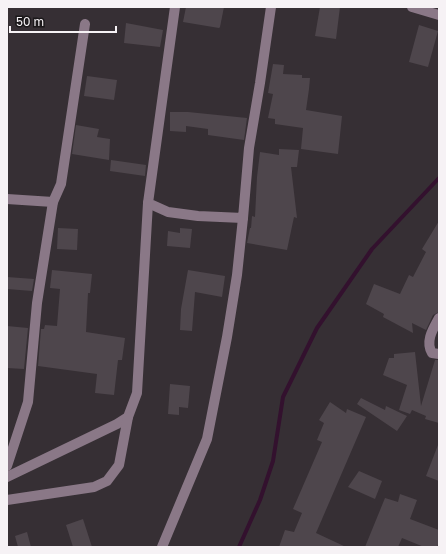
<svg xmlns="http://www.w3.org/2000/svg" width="446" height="554" font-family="'Golos Text',sans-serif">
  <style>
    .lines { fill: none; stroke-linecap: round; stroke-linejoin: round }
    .stream { stroke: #33112e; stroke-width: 4 }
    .building { fill: #4e464c }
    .minor { stroke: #8a7887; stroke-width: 10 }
  </style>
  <rect width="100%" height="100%" fill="#362f34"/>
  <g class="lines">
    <polyline class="stream" points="239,547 260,500 273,461 283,397 317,328 372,249 439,178"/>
  </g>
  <g class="building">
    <polygon points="186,7 224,7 220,27 219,28 183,22"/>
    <polygon points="320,7 340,7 336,39 315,36"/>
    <polygon points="126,23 163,30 160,47 124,43"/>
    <polygon points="419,25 438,31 428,67 409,62"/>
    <polygon points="273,64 284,65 283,74 302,75 302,78 310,78 309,89 306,110 342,116 338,154 301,149 303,128 275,124 275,119 268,118 273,94 268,93"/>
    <polygon points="87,76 117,80 114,100 84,96"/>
    <polygon points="170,112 188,112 247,118 244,140 208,135 208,129 186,126 186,132 170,131"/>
    <polygon points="76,125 99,129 97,137 110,139 109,160 72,154"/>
    <polygon points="279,149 299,150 297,167 291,167 297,218 294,217 287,250 247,243 250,228 251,228 252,216 255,217 257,177 260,152 279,155"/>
    <polygon points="111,160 146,165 145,176 110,171"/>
    <polygon points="439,221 439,312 433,315 426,330 412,323 413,333 383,317 384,314 366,304 374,284 400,294 409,275 413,277 426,252 422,249"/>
    <polygon points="58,228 78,229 77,250 57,249"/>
    <polygon points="180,228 192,229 190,248 167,246 168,231 180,233"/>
    <polygon points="52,270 92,274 90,293 88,293 86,332 125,338 122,360 118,360 114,395 95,393 97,374 38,366 41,329 44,329 45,325 57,326 60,289 50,288"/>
    <polygon points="188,270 225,276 222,297 195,292 192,331 180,330 181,309"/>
    <polygon points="7,277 34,279 32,291 7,289"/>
    <polygon points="7,326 28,328 24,369 7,368"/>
    <polygon points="415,352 421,406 435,360 439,360 439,423 425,419 426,416 412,410 410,414 399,410 407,385 383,375 389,358 394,358 394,354"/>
    <polygon points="170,384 190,386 188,408 179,407 179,415 168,414"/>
    <polygon points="361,398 385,410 386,406 407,416 397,431 357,404"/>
    <polygon points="330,402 346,413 347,409 366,417 316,533 346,547 279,547 285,530 294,532 302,513 293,509 322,442 317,440 324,423 319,420"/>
    <polygon points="438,445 439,446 439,481 426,476"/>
    <polygon points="359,471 382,481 375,499 348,487"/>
    <polygon points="400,494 417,500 410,519 439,530 439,542 437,547 424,547 402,538 398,547 365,547 385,498 398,502"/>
    <polygon points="83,519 92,547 73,547 66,525"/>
    <polygon points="27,532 31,547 18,547 15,536"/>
  </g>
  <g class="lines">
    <g class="minor">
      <polyline points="175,7 148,203 168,212 198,216 243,218 249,148 260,83 271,7"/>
      <polyline points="412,7 439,15"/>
      <polyline points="7,199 53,202"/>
      <path d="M439 318C433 329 425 341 432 353L439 354"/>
      <polyline points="7,466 28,402 37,303 53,202 61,184 85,24"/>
      <polyline points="7,477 117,424 128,417 137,393 148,203"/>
      <polyline points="7,500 94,487 107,481 119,465 128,417"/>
      <polyline points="162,547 207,439 227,337 237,275 243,218"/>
    </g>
  </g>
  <rect width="446" height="554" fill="none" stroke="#f6f2f5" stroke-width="16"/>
  <path d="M10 26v6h106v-6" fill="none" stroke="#f6f2f5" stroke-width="2"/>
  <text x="16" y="26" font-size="12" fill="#f6f2f5" stroke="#1b181a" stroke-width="3" paint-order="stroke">50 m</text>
</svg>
